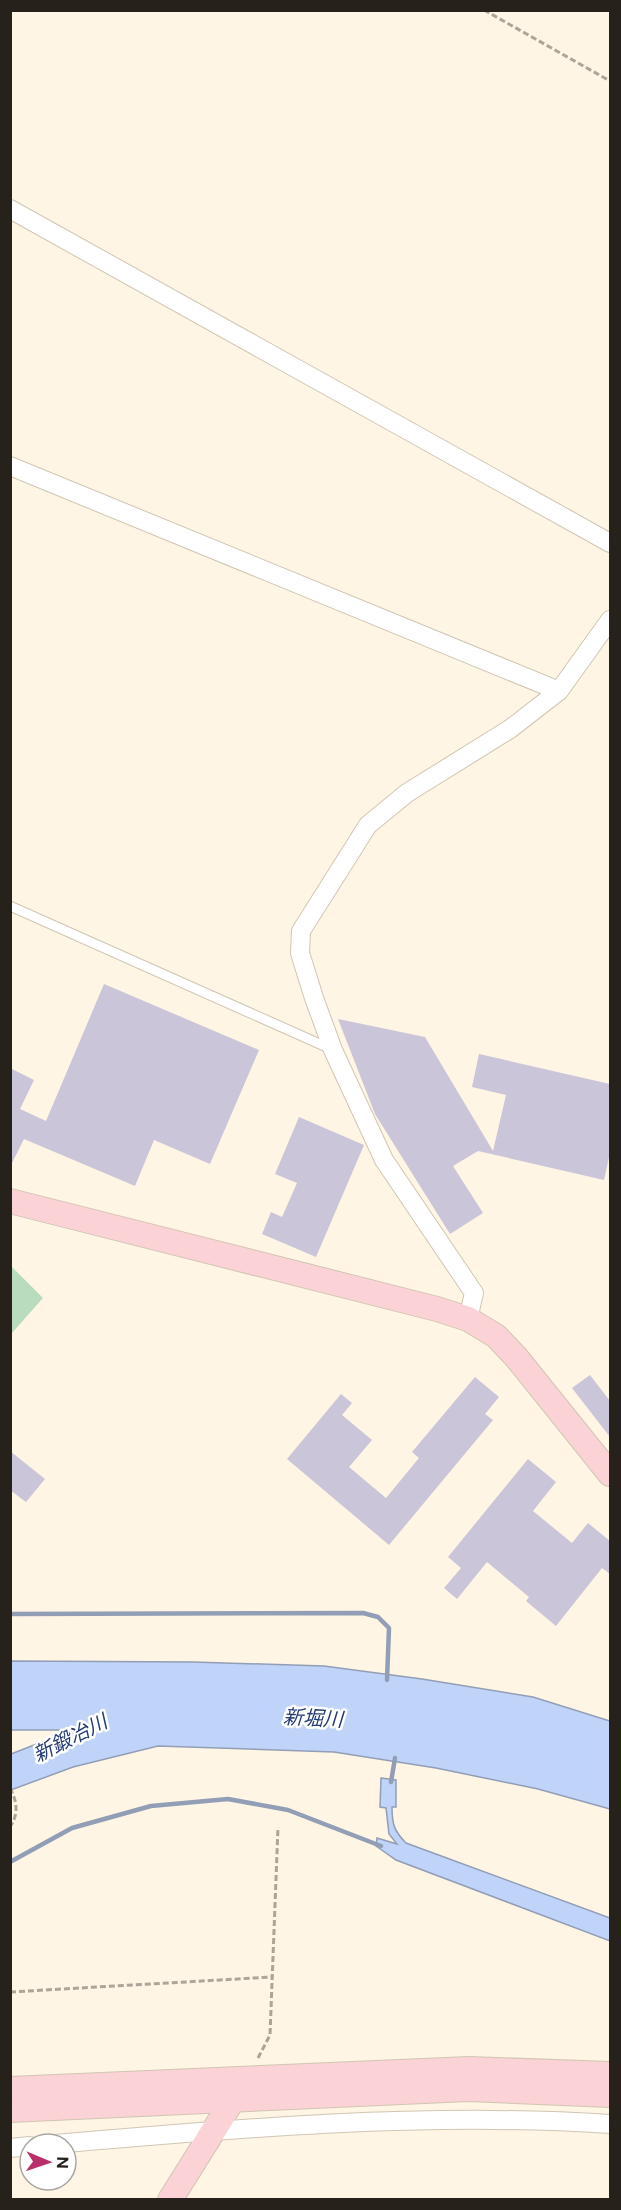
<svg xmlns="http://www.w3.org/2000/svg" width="621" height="2210" font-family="Figtree,'Noto Sans JP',sans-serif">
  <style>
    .green { fill: #b9dbbe }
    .water { fill: #c0d3f9; stroke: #929eb6; stroke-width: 1.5 }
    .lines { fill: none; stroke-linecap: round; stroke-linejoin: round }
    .stream { stroke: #929eb6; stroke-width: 4.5 }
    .building { fill: #cac5d9 }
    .lane-casing { stroke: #d0c6b2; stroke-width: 11 }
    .street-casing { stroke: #d0c6b2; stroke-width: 20 }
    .secondary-casing { stroke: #d0c6b2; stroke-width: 26 }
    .path { stroke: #aca598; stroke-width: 3; stroke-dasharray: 6 3; stroke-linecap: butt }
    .lane { stroke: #fff; stroke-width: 9 }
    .street { stroke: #fff; stroke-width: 18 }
    .secondary { stroke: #fbd2d5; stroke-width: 24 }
    .labels { text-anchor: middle; stroke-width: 5; stroke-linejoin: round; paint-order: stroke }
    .water-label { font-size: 20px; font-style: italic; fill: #243c75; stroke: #fff }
  </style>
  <rect width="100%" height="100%" fill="#fef5e5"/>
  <polygon class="green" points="10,1265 43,1298 11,1334 10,1334"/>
  <g class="water">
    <polygon points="11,1661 193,1662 324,1666 422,1679 533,1697 610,1721 610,1809 538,1789 436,1768 334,1752 158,1746 73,1767 11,1790 11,1754 67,1732 66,1730 11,1730"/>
    <path d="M381 1778 396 1780V1807H392C392 1824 394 1831 406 1843L610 1918V1941L396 1860 376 1846 377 1838 397 1844 389 1834 386 1808 380 1807Z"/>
  </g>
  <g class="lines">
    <g class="stream">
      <polyline points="10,1614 363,1613 378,1617 389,1628 387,1680"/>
      <polyline points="391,1782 395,1758"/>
      <polyline points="10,1862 72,1828 151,1806 228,1799 288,1810 381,1846"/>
    </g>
  </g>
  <g class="building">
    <polygon points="104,984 259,1050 210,1164 154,1140 135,1186 24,1139 10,1167 10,1068 34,1080 20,1109 46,1121"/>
    <polygon points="338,1019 425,1037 493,1151 506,1095 472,1087 479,1054 610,1084 610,1153 604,1180 478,1151 453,1166 483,1213 450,1234 375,1114"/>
    <polygon points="299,1117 364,1145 316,1257 262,1234 271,1212 282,1217 297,1183 275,1174"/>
    <polygon points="590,1375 610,1401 610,1437 572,1388"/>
    <polygon points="475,1377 499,1397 485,1414 493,1420 389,1545 287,1459 341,1394 352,1403 342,1415 372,1440 349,1467 386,1498 419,1458 412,1452"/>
    <polygon points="10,1451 45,1479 26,1502 10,1490"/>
    <polygon points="528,1459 556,1482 533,1511 572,1543 588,1523 610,1541 610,1574 602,1568 556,1626 526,1601 529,1597 487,1562 457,1599 444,1588 461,1568 448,1557"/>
  </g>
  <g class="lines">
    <defs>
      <polyline id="lane" points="10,906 331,1049"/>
      <g id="street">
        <polyline points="10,209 610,543"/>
        <polyline points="10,466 559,691"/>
        <polyline points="468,1319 474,1293 384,1160 333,1050 314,998 300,953 301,931 368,825 407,793 510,729 559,691 610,620"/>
        <path d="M55 2144C239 2128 425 2112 610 2124"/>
        <polyline points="10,2148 30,2146"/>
      </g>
      <g id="secondary">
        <polyline points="10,1201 437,1309 468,1319 496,1336 516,1357 610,1474"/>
        <polyline points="10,2089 469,2069 610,2074"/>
        <polyline points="10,2110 468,2089 610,2095"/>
        <polyline points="170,2200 239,2090"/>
      </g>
    </defs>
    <use href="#lane" class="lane-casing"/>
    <use href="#street" class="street-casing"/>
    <use href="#secondary" class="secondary-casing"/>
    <g class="path">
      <polyline points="484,10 610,81"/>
      <path d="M10 1788C17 1801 19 1814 10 1827"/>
      <polyline points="10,1992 272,1977"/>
      <polyline points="258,2058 270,2035 278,1827"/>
    </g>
    <use href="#lane" class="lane"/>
    <use href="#street" class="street"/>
    <use href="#secondary" class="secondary"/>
  </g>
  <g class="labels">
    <g class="water-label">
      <text transform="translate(313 1718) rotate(3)" y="7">新堀川</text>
      <text transform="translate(70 1738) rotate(-27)" y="7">新鍛冶川</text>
    </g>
  </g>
  <rect width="621" height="2210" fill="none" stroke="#26221b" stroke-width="24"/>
  <g transform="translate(48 2162) rotate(92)"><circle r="28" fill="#ffffff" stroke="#a8a7a4" stroke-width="1.5"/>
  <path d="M0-4.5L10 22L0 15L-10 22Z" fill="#b92f6b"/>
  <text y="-9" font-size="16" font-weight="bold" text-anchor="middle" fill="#26221b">N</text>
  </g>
</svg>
